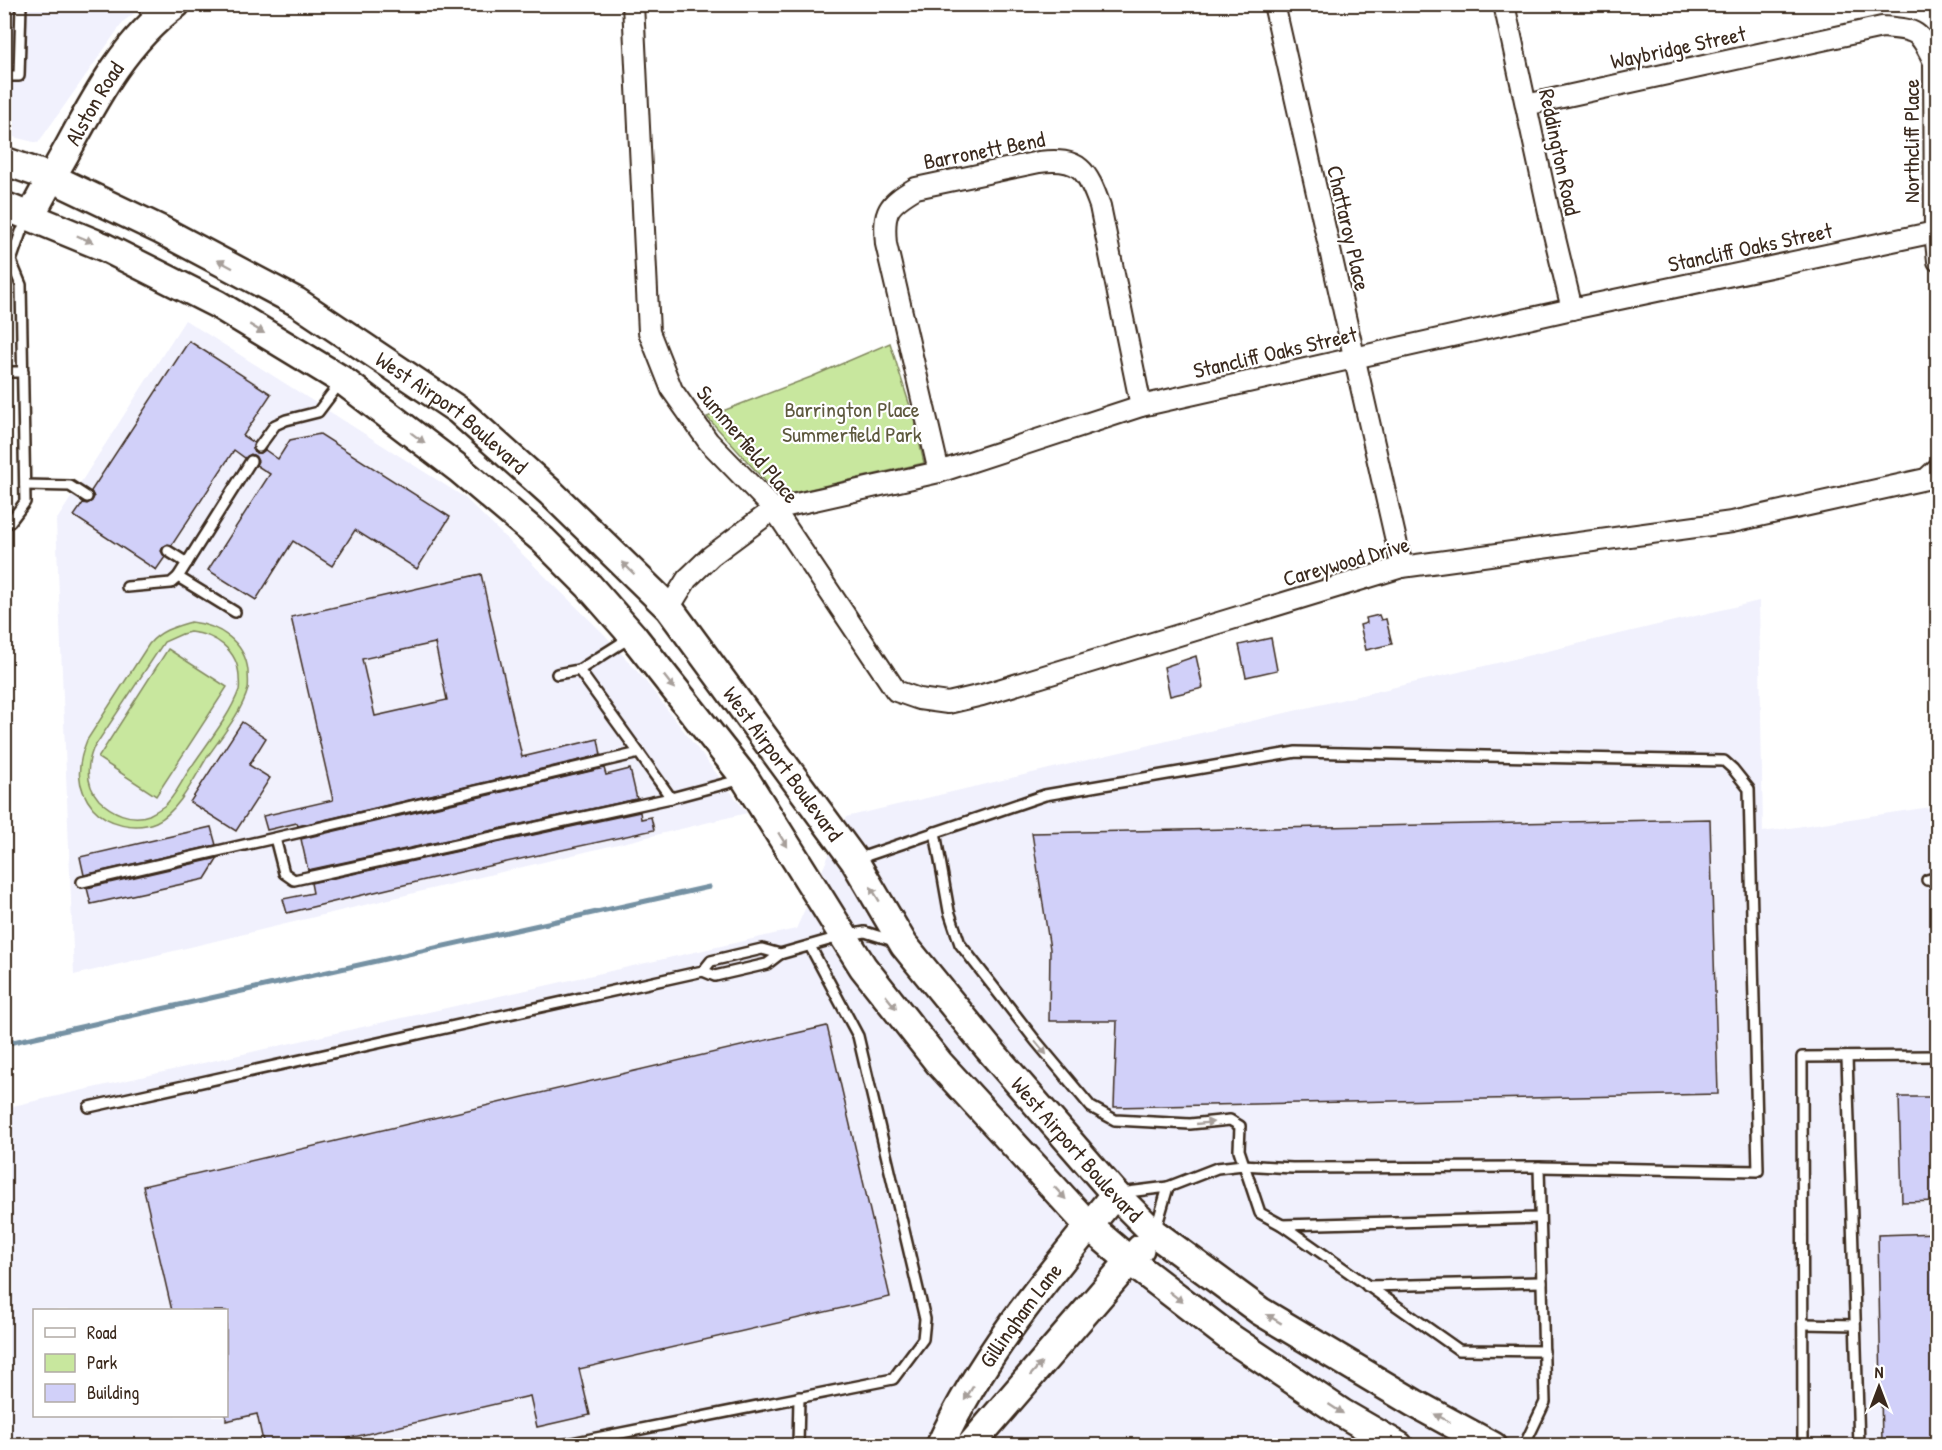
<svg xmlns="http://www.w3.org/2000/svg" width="1942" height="1450" font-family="'Patrick Hand',sans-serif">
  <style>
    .built { fill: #f1f1fd; fill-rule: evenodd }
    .green { fill: #c8e79e; stroke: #82885e; stroke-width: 1.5; fill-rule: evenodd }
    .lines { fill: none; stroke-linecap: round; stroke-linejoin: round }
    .stream { stroke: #7591a3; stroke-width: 5 }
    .building { fill: #d1d0f9; stroke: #3b2a1e; stroke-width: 1.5; fill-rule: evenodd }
    .lane-casing { stroke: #3b2a1e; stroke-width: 14 }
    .street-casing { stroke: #3b2a1e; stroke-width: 24 }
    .secondary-casing { stroke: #3b2a1e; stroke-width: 32 }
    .lane { stroke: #fff; stroke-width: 9 }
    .street { stroke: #fff; stroke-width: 20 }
    .secondary { stroke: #fff; stroke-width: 27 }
    .oneway { fill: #a79f9a }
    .labels { text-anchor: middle; stroke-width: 4.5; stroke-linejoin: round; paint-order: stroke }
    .street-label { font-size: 22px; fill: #3b2a1e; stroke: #fff }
    .park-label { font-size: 22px; fill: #5e593e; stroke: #fff }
  </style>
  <rect width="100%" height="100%" fill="#fff"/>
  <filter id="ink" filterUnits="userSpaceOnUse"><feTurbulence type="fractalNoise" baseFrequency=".0167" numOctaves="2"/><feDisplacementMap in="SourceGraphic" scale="12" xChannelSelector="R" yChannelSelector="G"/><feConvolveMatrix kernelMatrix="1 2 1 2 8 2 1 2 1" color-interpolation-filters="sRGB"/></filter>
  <g filter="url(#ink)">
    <g class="built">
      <polygon points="5,5 145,5 124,21 38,143 5,135"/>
      <polygon points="185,320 464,497 605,635 643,678 747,813 74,975 56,521"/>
      <path d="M1759 601 1763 832 1937 806V1445H5L4 1108 796 929 846 817ZM34 1310H226V1416H34Z"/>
    </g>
    <g class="green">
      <polygon points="890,343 914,419 924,463 784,495 766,482 707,417 811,377"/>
      <path d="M191 622C218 625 245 641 248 671 248 676 249 683 248 689 241 714 220 738 206 759 194 779 177 813 156 822 135 831 107 824 93 808 75 786 77 765 87 740L149 644C161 630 174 627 191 622ZM190 632C215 634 238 650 239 677 239 681 240 686 239 690 229 718 204 747 188 772 181 782 174 798 164 806 160 809 153 813 149 815 131 822 111 812 99 800 86 785 86 767 93 749L164 642 182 634Z"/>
      <polygon points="168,649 227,687 156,796 98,758"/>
    </g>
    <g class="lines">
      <polyline class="stream" points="4,1044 709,887"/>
    </g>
    <g class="building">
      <polygon points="189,341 271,394 243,436 254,443 253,449 256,453 261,453 265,450 278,459 290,440 320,434 450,517 417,569 355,530 332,566 293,541 256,600 208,570 270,474 256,465 258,461 255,456 251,454 245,458 234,450 172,545 168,544 163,547 161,551 165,557 156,570 74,516 83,503 87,504 92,501 94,497 91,491"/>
      <path d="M481 574 522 757 598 739 601 755 298 826 297 823 267 830 263 816 333 800 291 617ZM435 643 447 700 375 716 362 659Z"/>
      <polygon points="1379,615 1381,620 1386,619 1392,644 1366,650 1360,625 1367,623 1366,618"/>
      <polygon points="1271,638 1277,670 1246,677 1239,645"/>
      <polygon points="1196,656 1203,688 1170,696 1164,667"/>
      <polygon points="242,722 266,738 249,765 270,778 236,831 190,802"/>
      <polygon points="604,768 606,775 630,769 637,799 308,870 301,839"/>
      <polygon points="640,812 641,819 651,817 654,830 429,879 287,913 283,899 313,893 311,883"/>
      <polygon points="1710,819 1718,1094 1114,1107 1117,1021 1049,1021 1050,949 1032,833"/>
      <polygon points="211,827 216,845 84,875 80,857"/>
      <polygon points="218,858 205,879 91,904 87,888"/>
      <polygon points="827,1026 890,1297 579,1369 590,1415 537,1427 530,1396 315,1446 264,1446 257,1414 226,1421 226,1311 172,1311 143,1186"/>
      <polygon points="1899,1097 1938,1097 1938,1201 1902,1202"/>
      <polygon points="1938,1233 1938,1441 1882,1443 1878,1235"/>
    </g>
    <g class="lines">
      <defs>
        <g id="lane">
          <polyline points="140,4 154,21"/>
          <polyline points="4,76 19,76 21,4"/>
          <polyline points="4,372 23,372"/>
          <polyline points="259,447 275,425 286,420 318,412 340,383"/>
          <polyline points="25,485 70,486 87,497"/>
          <polyline points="4,523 10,522 25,502 21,285 11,261 21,232 30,218"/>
          <polyline points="168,551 187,563"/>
          <polyline points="127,587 171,583 178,577"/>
          <polyline points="235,612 178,577 251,461"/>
          <polyline points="631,637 579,670 639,753 275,838 284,873 294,880 671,798 743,779"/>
          <polyline points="557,674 579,670"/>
          <polyline points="639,753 671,798"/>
          <polyline points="935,832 949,911 960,944 1035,1040 1091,1107 1115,1120 1190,1124 1230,1120 1240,1126 1239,1150 1260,1213 1282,1225 1459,1350 1544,1351"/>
          <polyline points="857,859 1045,795 1296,752 1724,761 1733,769 1749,789 1758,1171 1539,1167 1292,1168 1243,1165 1217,1168 1168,1187"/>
          <polyline points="1927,880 1938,877"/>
          <polyline points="82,882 275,838"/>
          <polyline points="703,971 715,976 767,964 780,954 843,936 865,932 894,941"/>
          <polyline points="1847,1057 1859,1446"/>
          <polyline points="89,1107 703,971 711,961 762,949 780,954"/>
          <polyline points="1120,1193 1168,1187 1156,1228"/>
          <polyline points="1282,1225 1539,1218"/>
          <polyline points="1367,1286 1542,1282"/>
          <polyline points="1803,1324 1855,1325"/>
          <polyline points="556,1446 893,1379 923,1339 925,1319 858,1036 810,946"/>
          <polyline points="798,1446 799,1397"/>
          <polyline points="1524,1446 1545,1402 1539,1167"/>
          <polyline points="1803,1446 1802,1057 1938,1056"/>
        </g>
        <g id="street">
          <polyline points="633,4 649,332 672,390 708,441 774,509 896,691 919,699 948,703 982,695 1402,567 1732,522 1926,479 1938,468"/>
          <polyline points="1274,4 1402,567"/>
          <polyline points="1504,4 1552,226 1572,309"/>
          <path d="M1526 105 1882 27C1916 30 1919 29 1934 62L1935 232 1938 261"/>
          <path d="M939 472 886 244C883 211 887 205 916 188L1039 162C1080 157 1087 170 1100 206L1141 406"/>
          <polyline points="669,608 687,579 711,556 774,509 939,472 1141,406 1572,309 1935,232"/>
        </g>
        <g id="secondary">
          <path id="s1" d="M4 161 50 177 161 230 297 302 458 410 551 493 669 608 854 860 904 945 988 1048 1115 1194 1154 1233 1260 1311 1414 1403 1493 1446"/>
          <polyline points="4,206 104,247 217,304 342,380 459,469 543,540 589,586 633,636 744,777 863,967 939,1063 1089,1226 1130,1261 1229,1337 1342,1413 1399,1446"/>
          <path id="s2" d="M31 216C43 191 58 167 71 143 99 91 127 40 176 4"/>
          <path id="s3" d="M940 1446C983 1352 1051 1273 1115 1194"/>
          <polyline points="970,1446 1140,1249"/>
        </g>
      </defs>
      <use href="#lane" class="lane-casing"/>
      <use href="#street" class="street-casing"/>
      <use href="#secondary" class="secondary-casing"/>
      <use href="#lane" class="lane"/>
      <use href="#street" class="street"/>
      <use href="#secondary" class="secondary"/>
    </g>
    <defs><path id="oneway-solid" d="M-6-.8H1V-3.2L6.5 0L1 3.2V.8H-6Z" transform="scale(1.5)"/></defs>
    <g class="oneway">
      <use href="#oneway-solid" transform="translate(85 239) rotate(23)"/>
      <use href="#oneway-solid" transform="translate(225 264) rotate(-152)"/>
      <use href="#oneway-solid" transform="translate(257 329) rotate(31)"/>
      <use href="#oneway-solid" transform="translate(418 438) rotate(37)"/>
      <use href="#oneway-solid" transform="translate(628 568) rotate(-136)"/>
      <use href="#oneway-solid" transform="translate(669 682) rotate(52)"/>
      <use href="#oneway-solid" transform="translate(783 840) rotate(58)"/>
      <use href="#oneway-solid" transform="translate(875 894) rotate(-121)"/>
      <use href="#oneway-solid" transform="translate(891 1002) rotate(51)"/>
      <use href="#oneway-solid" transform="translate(1041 1048) rotate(50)"/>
      <use href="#oneway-solid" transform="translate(1205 1123) rotate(-6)"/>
      <use href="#oneway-solid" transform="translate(1060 1193) rotate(47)"/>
      <use href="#oneway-solid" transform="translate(1176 1297) rotate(38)"/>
      <use href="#oneway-solid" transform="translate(1274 1319) rotate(-149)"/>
      <use href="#oneway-solid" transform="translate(1036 1369) rotate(-49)"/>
      <use href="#oneway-solid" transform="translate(969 1393) rotate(122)"/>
      <use href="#oneway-solid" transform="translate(1336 1409) rotate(33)"/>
      <use href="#oneway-solid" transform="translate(1442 1418) rotate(-152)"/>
    </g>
  </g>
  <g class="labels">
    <g class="street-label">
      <text transform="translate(1678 47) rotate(-12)" y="8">Waybridge Street</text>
      <text dy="8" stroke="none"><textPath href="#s2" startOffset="129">Alston Road</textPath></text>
      <text transform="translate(1911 141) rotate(-90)" y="8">Northcliff Place</text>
      <text transform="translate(984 150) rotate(-11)" y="8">Barronett Bend</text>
      <text transform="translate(1560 152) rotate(78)" y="8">Reddington Road</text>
      <text transform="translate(1349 228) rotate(77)" y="8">Chattaroy Place</text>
      <text transform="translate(1750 247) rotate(-12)" y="8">Stancliff Oaks Street</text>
      <text transform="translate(1275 352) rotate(-13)" y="8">Stancliff Oaks Street</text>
      <text dy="8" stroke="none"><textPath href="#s1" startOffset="516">West Airport Boulevard</textPath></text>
      <text transform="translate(748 444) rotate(50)" y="8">Summerfield Place</text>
      <text transform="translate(1346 561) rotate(-16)" y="8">Careywood Drive</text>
      <text dy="8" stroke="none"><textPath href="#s1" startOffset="1002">West Airport Boulevard</textPath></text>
      <text dy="8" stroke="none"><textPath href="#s1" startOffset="1488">West Airport Boulevard</textPath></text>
      <text dy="8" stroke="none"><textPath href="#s3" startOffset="154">Gillingham Lane</textPath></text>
    </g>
    <g class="park-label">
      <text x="852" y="417">Barrington Place<tspan x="852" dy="25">Summerfield Park</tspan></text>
    </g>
  </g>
  <rect width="1942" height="1450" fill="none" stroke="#fff" stroke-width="24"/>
  <rect x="12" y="12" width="1918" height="1426" fill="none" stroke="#3b2a1e" stroke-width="2" filter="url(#ink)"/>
  <rect x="33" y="1309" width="195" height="108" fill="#ffffff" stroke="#b1aaa5" stroke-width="1.5"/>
  <rect x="45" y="1328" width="30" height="9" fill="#ffffff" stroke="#b1aaa5" stroke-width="1.5"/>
  <text x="87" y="1339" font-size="18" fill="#3b2a1e">Road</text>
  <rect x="45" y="1354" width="30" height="18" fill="#c8e79e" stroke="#b1aaa5" stroke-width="1.5"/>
  <text x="87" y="1369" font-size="18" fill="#3b2a1e">Park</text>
  <rect x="45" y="1384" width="30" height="18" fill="#d1d0f9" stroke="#b1aaa5" stroke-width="1.5"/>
  <text x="87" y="1399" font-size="18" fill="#3b2a1e">Building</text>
  <g transform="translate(1879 1387)" stroke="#ffffff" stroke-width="4.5" paint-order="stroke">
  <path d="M0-4.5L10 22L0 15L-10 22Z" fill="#3b2a1e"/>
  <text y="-9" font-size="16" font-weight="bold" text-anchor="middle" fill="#3b2a1e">N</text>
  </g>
</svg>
